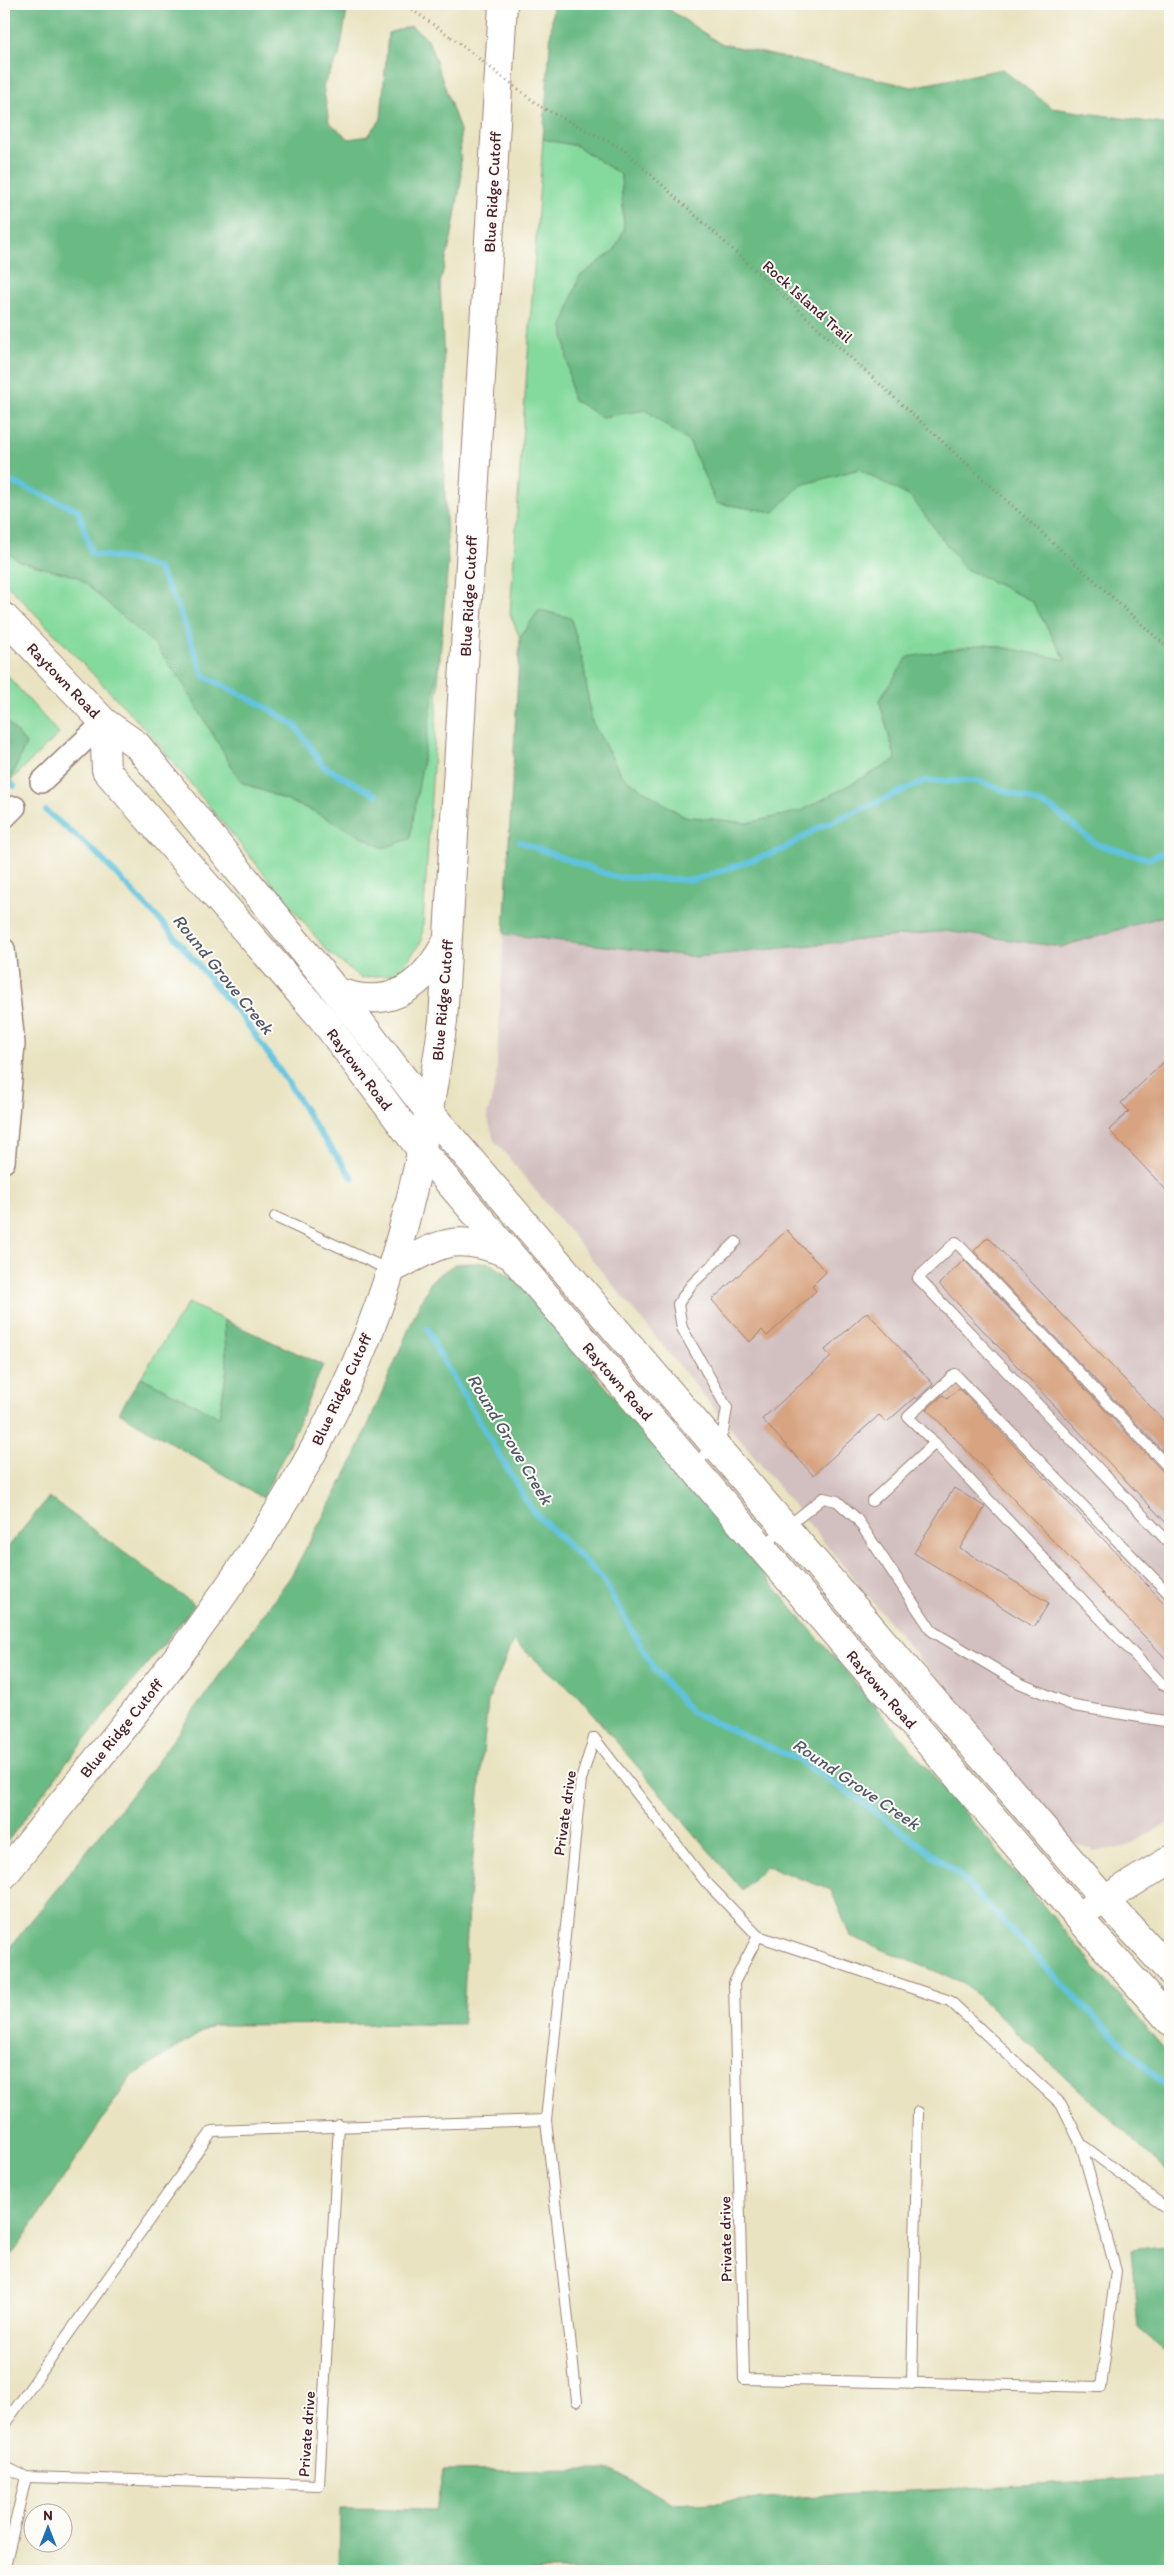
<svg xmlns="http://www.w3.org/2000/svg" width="1174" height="2575" font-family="Itim,sans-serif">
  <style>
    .industrial { fill: #d2bfbf }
    .green { fill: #84da9d; stroke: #677c64 }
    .forest { fill: #6bba84; stroke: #5a6c58 }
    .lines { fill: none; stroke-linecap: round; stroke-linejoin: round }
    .stream { stroke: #60c3de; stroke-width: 6 }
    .building { fill: #d7a380 }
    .lane-casing { stroke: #9a8176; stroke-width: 12 }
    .street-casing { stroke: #9a8176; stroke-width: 24 }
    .secondary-casing { stroke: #9a8176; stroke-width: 30 }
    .path { stroke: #9a8176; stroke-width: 3; stroke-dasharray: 1 4; stroke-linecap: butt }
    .lane { stroke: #fff; stroke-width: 10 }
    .street { stroke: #fff; stroke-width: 21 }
    .secondary { stroke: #fff; stroke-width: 28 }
    .path-bridge { stroke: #9a8176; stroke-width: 3; stroke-dasharray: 1 4; stroke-linecap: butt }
    .labels { text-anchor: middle; stroke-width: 4; stroke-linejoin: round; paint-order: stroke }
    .street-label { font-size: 16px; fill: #4a1f2b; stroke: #fdfcf7 }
    .water-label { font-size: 18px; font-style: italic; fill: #52586a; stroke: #fdfcf7 }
  </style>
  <rect width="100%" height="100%" fill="#fdfcf7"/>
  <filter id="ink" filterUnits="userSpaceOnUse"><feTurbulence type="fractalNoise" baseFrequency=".02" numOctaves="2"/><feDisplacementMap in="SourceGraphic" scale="10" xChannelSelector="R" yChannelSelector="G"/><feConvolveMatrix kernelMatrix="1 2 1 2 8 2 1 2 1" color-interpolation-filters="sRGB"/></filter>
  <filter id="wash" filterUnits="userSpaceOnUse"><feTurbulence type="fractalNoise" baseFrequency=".0096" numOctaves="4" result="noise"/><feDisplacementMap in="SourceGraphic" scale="20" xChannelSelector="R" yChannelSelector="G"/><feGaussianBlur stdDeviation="1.12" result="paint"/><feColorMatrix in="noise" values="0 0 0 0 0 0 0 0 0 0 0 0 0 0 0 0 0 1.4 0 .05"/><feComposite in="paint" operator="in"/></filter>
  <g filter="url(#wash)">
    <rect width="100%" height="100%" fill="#e9e3c1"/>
    <polygon class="industrial" points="1170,914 1170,1822 1125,1847 1096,1851 1070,1842 494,1140 487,1116 496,1080 504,934 697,957 945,931 1061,947"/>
    <g class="green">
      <polygon points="543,139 577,146 621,175 624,230 614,251 579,277 601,417 646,410 690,443 716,503 774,512 801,485 859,469 912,498 964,568 1032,601 1066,660 986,644 879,700 896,760 801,811 748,823 683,816 622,776 591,720 584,667 571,618 539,610 520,638 510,614"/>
      <polygon points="4,549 19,561 78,577 123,614 156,646 183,684 241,782 313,811 425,732 440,656 422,940 399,973 361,978 328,952 150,734 4,581"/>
      <polygon points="4,672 59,734 9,782 26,744 4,718"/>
      <polygon points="188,1303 224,1320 227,1369 219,1418 141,1377"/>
    </g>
    <g class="forest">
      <polygon points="4,4 343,4 347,11 339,56 323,86 329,122 349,139 368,136 381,119 388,33 411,26 428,39 460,130 461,181 451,240 440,283 445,381 444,469 448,562 440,656 410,839 383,848 313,811 241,782 183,684 156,646 78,577 19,561 4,549"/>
      <polygon points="553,4 661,4 719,43 912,87 1002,69 1052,108 1170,125 1170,914 1061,947 945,931 697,957 504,934 520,638 539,610 571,618 584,667 591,720 622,776 683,816 748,823 801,811 896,760 879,700 908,657 986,644 1066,660 1032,601 964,568 912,498 859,469 801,485 774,512 716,503 690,443 646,410 601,417 572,399 563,326 579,277 614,251 624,230 621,175 577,146 543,139"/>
      <polygon points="4,718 26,744 9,782 4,786"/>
      <polygon points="488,1262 515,1279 1170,2056 1170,2174 964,1983 850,1936 831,1890 766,1866 742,1890 577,1695 513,1641 488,1701 468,1909 463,2024 213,2025 131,2077 4,2267 4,1955 151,1770 291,1576 353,1461 418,1307 432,1280 455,1264"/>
      <polygon points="224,1320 323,1365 287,1449 263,1498 119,1412 141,1377 219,1417 227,1369"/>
      <polygon points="49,1497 195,1605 67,1762 4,1846 4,1552"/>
      <polygon points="1170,2245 1170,2355 1138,2328 1131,2250"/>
      <polygon points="1170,2432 1170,2571 339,2571 340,2509 436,2510 443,2471 612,2470 675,2504 1165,2477"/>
    </g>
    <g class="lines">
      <g class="stream">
        <polyline points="4,481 17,484 78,510 92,554 129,559 158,568 178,607 204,676 262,705 295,725 323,766 376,795"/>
        <polyline points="4,777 14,786"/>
        <polyline points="46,811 94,851 169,930 245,1021 289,1084 316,1128 353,1178"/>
        <polyline points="520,842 615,877 694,880 782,850 818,828 925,781 978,781 1052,808 1096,844 1148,859 1170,850"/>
        <polyline points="428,1329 437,1350 532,1510 602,1578 655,1670 691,1712 797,1759 861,1801 957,1873 1100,2023 1170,2090"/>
      </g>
    </g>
    <g id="blocks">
      <g class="building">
        <polygon points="1170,1056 1170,1194 1109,1130 1129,1111 1121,1103"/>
        <polygon points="787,1230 826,1272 812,1286 816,1291 767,1336 762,1330 750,1342 712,1300"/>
        <polygon points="988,1237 1170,1427 1170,1459 974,1251"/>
        <polygon points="964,1260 1165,1474 1170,1476 1170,1527 939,1284"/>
        <polygon points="867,1312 933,1384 917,1399 915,1397 887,1422 879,1415 813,1475 762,1419 831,1357 825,1350"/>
        <polygon points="959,1388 1170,1609 1170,1663 927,1409 943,1395 947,1399"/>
        <polygon points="954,1488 985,1507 960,1548 1049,1603 1034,1627 914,1553"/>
      </g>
    </g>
  </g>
  <g filter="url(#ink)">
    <use href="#blocks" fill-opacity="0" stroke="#9a8176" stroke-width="1"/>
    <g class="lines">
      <defs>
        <g id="lane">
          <polyline points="275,1217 389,1270"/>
          <polyline points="935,1443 908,1417 955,1374 1170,1595"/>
          <polyline points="694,1467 723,1432 727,1408 682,1328 678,1304 691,1285 736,1242"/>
          <polyline points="1170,1469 956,1242 918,1278 1170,1544"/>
          <polyline points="872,1501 935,1443 1162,1684 1170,1688"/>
          <polyline points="763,1546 823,1498 837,1501 857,1519 932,1631 1019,1683 1074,1706 1170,1722"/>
          <polyline points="594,1738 705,1881 758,1936 950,2001 1061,2104 1081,2144 1170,2211"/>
          <polyline points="758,1936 734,1983 744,2379 1101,2387 1116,2271 1081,2144"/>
          <polyline points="912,2384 918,2112"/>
          <polyline points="577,2401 546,2120 581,1780 594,1738"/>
          <polyline points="4,2425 212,2131 546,2120"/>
          <polyline points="4,2466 26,2477 319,2485 339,2125"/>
          <polyline points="4,2570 26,2477"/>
        </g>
        <g id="street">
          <polyline points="41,782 104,722"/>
          <polyline points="4,818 15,807"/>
          <polyline points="4,949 14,1044 4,1162"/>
        </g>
        <g id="secondary">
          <polyline points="4,617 104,722 137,745 336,991 430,1113 1103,1898 1170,1971"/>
          <polyline points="104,722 106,770 322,1018 422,1151 1078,1917 1170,2021"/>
          <path d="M336 991C388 1011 421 989 446 943"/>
          <path d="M390 1270C440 1244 454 1231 509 1254"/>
          <path d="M4 1875C144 1699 301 1524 378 1308 412 1215 429 1119 443 1021L503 4"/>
          <polyline points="1089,1909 1170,1860"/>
        </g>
      </defs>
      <use href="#lane" class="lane-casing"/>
      <use href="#street" class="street-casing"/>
      <use href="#secondary" class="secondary-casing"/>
      <g class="path">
        <polyline points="404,4 451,37"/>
        <polyline points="541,107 623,149 1170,650"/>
      </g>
      <use href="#lane" class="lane"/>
      <use href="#street" class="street"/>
      <use href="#secondary" class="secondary"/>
      <polyline class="path-bridge" points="451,37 541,107"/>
    </g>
  </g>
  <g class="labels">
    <g class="street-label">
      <text transform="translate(492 192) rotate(-87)" y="6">Blue Ridge Cutoff</text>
      <text transform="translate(808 301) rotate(42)" y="6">Rock Island Trail</text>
      <text transform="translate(468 596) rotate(-87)" y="6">Blue Ridge Cutoff</text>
      <text transform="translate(64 680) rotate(46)" y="6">Raytown Road</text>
      <text transform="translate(442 1000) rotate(-85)" y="6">Blue Ridge Cutoff</text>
      <text transform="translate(360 1069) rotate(53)" y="6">Raytown Road</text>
      <text transform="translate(618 1381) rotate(49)" y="6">Raytown Road</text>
      <text transform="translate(341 1389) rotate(-65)" y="6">Blue Ridge Cutoff</text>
      <text transform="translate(882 1689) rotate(49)" y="6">Raytown Road</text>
      <text transform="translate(121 1728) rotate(-51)" y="6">Blue Ridge Cutoff</text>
      <text transform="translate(564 1813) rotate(-82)" y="6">Private drive</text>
      <text transform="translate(725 2239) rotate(-91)" y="6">Private drive</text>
      <text transform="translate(306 2434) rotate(-86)" y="6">Private drive</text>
    </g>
    <g class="water-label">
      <text transform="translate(223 974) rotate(51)" y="6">Round Grove Creek</text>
      <text transform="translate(510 1439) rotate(59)" y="6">Round Grove Creek</text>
      <text transform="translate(856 1784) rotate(34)" y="6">Round Grove Creek</text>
    </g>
  </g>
  <rect width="1174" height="2575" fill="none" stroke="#fdfcf7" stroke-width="20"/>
  <g transform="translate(48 2528)"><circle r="24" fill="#fdfcf7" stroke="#b5a4a5"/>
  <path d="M0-4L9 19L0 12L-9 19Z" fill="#1f6fb2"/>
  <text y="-8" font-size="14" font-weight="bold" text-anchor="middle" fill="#4a1f2b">N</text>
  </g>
</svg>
